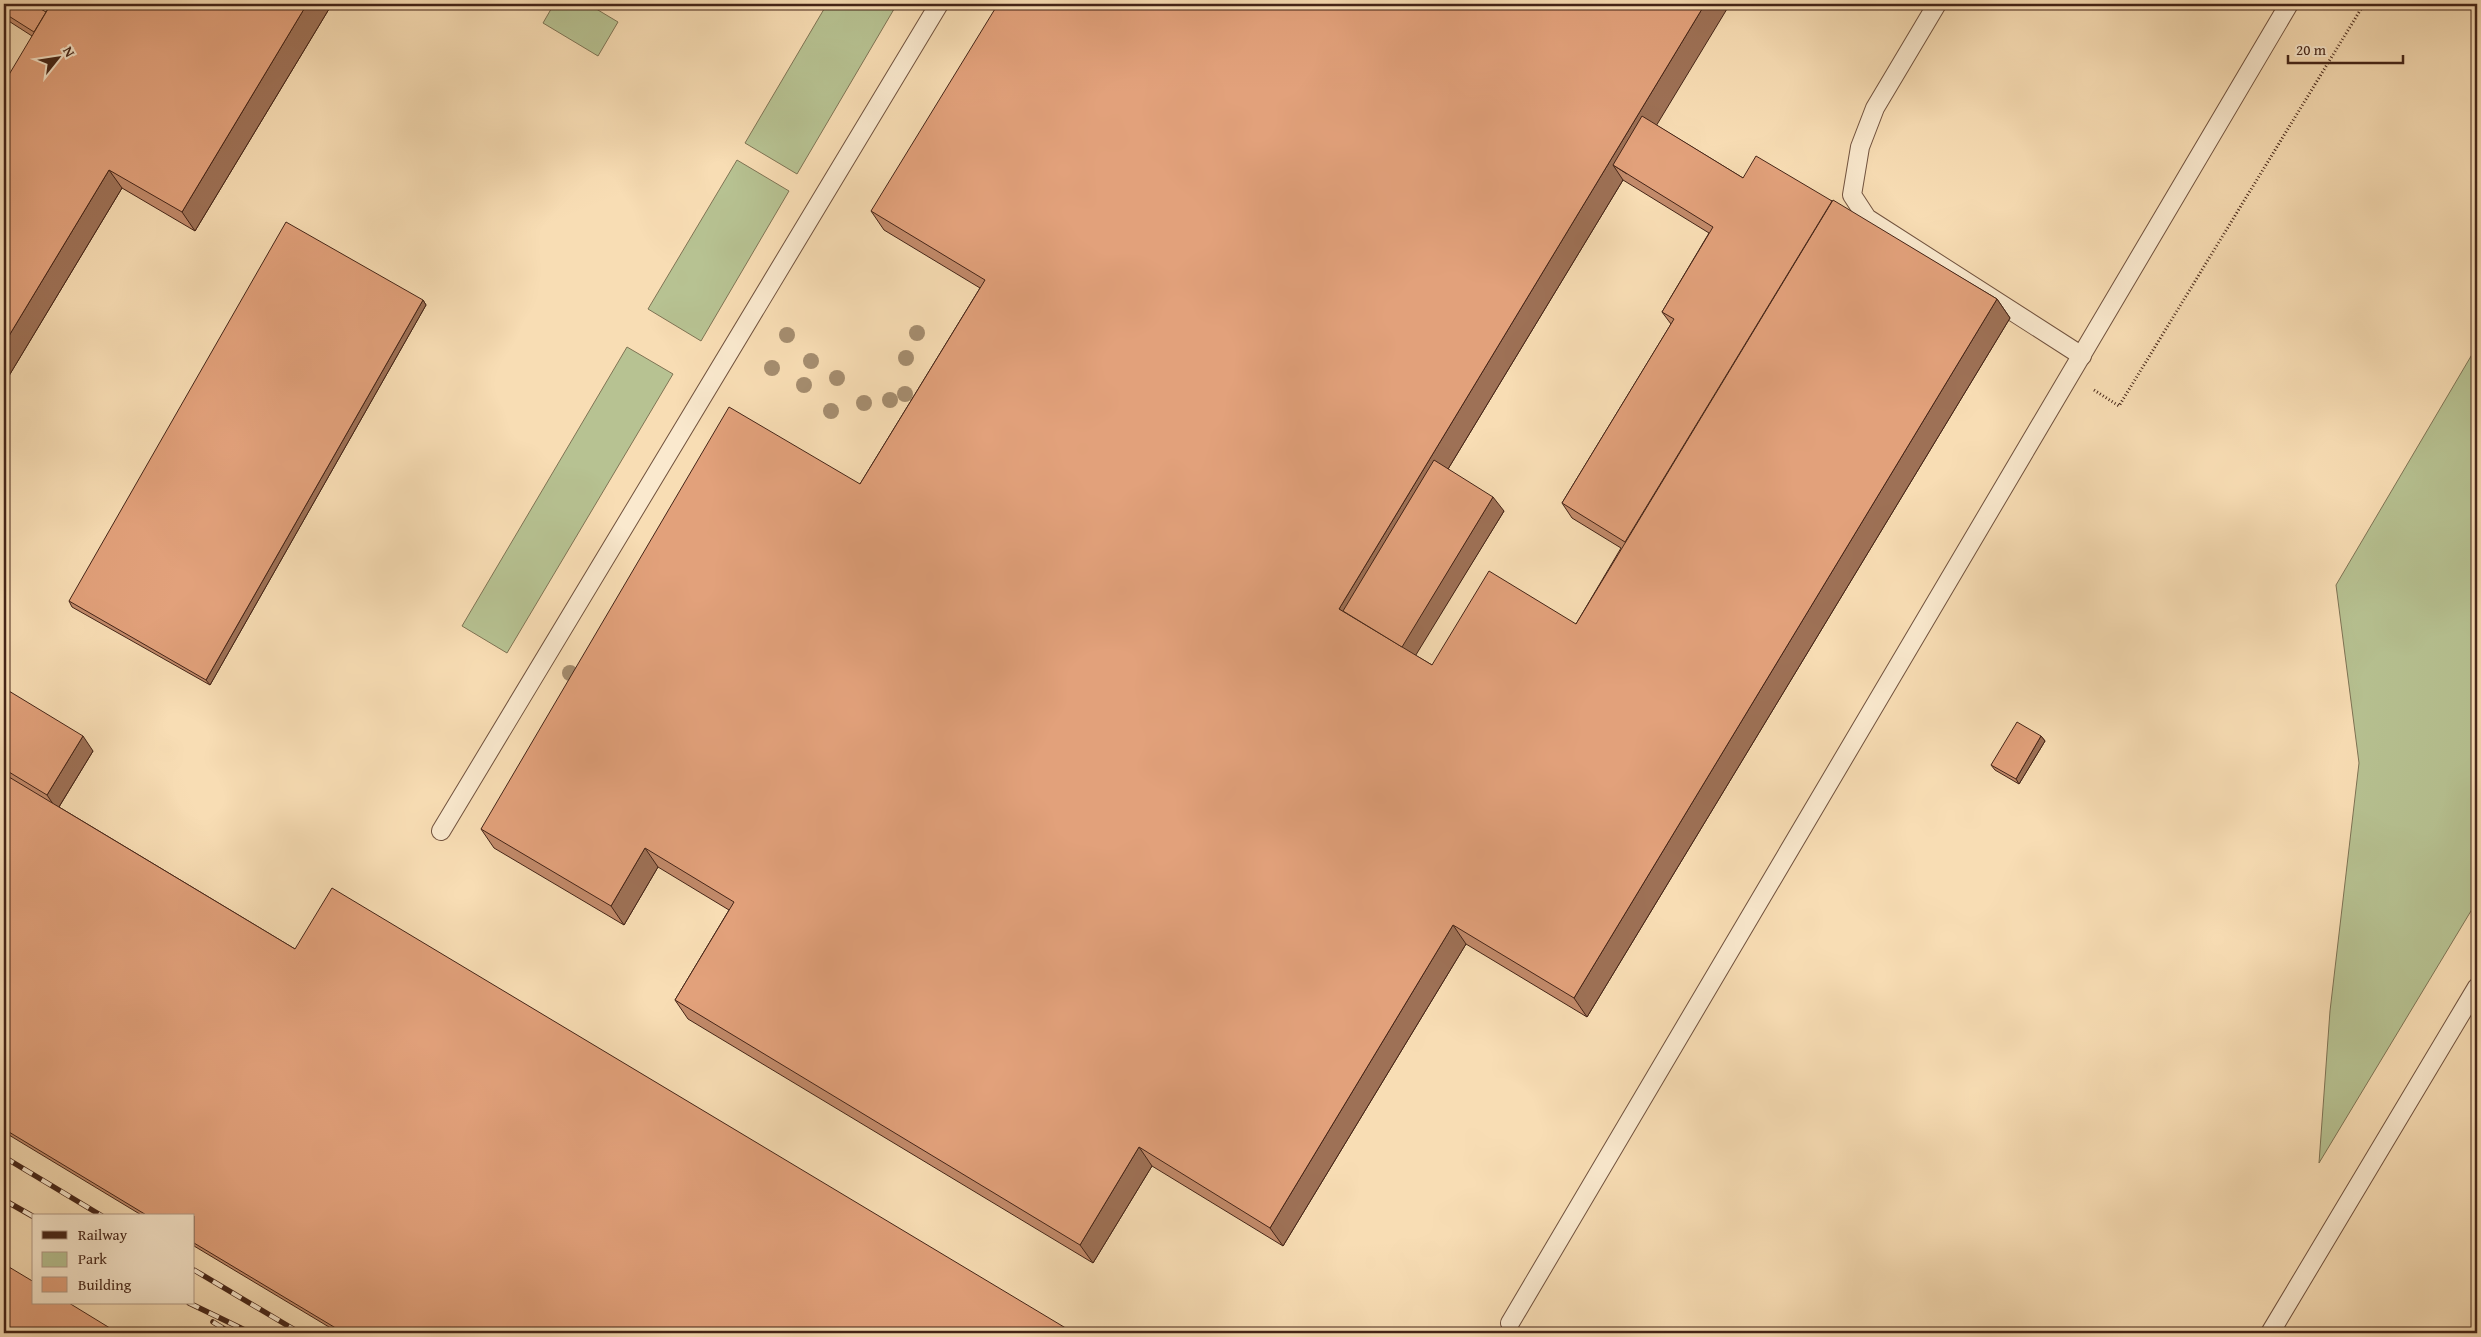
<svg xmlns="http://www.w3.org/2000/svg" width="2481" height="1337" font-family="'Gentium Book Plus',serif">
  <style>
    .green { fill: #b7c292; stroke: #7e7354 }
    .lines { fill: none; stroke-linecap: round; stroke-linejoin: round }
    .service-casing { stroke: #71523e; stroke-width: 20 }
    .path { stroke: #442417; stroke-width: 3; stroke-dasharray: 1 2.5; stroke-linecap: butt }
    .service { stroke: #fae9ce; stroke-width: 18 }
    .rail-casing { stroke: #442417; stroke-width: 5.5 }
    .rail { stroke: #fae9ce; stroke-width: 4; stroke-dasharray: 11; stroke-linecap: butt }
    .tree { fill: #a58d6f }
    .wall { fill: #c28a6a; stroke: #442417; fill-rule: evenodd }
    .shaded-wall { fill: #9e7156; stroke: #442417 }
    .building { fill: #e2a17b; stroke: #442417 }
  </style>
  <rect width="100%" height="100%" fill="#f8ddb4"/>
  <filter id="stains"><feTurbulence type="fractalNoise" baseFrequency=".004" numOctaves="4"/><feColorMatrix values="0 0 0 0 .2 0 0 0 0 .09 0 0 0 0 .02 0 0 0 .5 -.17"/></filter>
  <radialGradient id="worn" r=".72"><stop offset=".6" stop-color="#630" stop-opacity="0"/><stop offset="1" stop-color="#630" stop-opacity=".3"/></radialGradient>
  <g class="green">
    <polygon points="554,4 588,4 618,22 598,56 543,23"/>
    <polygon points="827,4 897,4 797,174 745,143"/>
    <polygon points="737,160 789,191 701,341 648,309"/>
    <polygon points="2477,346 2477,901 2319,1163 2330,1011 2359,763 2336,585"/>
    <polygon points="627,347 673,374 507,653 462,626"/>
  </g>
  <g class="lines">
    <defs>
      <g id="service">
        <polyline points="1937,4 1875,108 1860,147 1852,195 1867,218 2082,356"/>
        <polyline points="441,831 939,4"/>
        <polyline points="1510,1323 2289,4"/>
        <polyline points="2270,1333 2477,987"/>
      </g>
    </defs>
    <use href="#service" class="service-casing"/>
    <polyline class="path" points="2094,390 2119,406 2364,4"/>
    <use href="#service" class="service"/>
    <defs>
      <g id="rail">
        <polyline points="4,1157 102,1216"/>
        <polyline points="4,1200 34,1217"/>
        <polyline points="194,1270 300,1333"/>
        <polyline points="189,1303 251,1333"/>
        <polyline points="213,1322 231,1333"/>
      </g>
    </defs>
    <use href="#rail" class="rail-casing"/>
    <use href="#rail" class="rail"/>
  </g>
  <g class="tree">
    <circle cx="917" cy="333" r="8"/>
    <circle cx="787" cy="335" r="8"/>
    <circle cx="906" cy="358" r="8"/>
    <circle cx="811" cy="361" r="8"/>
    <circle cx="772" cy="368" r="8"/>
    <circle cx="837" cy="378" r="8"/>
    <circle cx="804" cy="385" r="8"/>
    <circle cx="905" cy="394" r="8"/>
    <circle cx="890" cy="400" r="8"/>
    <circle cx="864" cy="403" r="8"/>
    <circle cx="831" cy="411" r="8"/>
    <circle cx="570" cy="673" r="8"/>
  </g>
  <g class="wall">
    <polygon points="4,4 46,12 51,4 332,4 195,231 122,188 4,384 32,36 4,18"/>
    <path d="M1656 125 1743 178 1832 201 1997 299 2010 318 1587 1017 1466 944 1283 1246 1152 1166 1093 1263 688 1019 675 1000 729 910 658 867 624 925 494 848 481 829 860 484 980 288 884 230 871 211ZM1623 180 1709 233 1662 312 1671 324 1562 503 1572 518 1621 548 1576 624 1432 665 1415 655 1504 511 1448 469Z"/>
    <polygon points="423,300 426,305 210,685 72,607 69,601"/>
    <polygon points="4,688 93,751 59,807 295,949 1074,1333 339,1333 194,1246 194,1216 143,1216 4,1132"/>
    <polygon points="2041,736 2045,741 2019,784 1995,770 1991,765"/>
  </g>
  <g class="shaded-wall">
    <polygon points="307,4 332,4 195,231 182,212"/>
    <polygon points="1705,4 1730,4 1627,174 1613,165 1623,180 1356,621 1339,609"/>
    <polygon points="109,170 122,188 4,384 4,344"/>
    <polygon points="1997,299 2010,318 1587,1017 1574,998"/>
    <polygon points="423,300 426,305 210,685 206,680"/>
    <polygon points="1493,497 1504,511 1411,663 1400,649"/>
    <polygon points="83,736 93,751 57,810 47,795"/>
    <polygon points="2041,736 2045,741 2019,784 2016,779"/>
    <polygon points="645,848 658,867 624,925 611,906"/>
    <polygon points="1453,925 1466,944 1283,1246 1270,1228"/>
    <polygon points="1139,1147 1152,1166 1093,1263 1080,1245"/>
  </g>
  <g class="building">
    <polygon points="4,4 32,4 46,12 34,32 4,13"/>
    <polygon points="51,4 307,4 182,212 109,170 4,344 4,83"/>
    <polygon points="998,4 1705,4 1339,609 1432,665 1489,571 1576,624 1833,200 1997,299 1574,998 1453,925 1270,1228 1139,1147 1080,1245 675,1000 734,902 645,848 611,906 481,829 729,407 860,484 985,280 871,211"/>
    <polygon points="1642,116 1743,178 1756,156 1832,201 1625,542 1562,503 1674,319 1662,312 1713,227 1613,165"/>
    <polygon points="286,222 423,300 206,680 69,601"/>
    <polygon points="1434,460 1493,497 1402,647 1343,611"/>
    <polygon points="4,688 83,736 47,795 4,769"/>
    <polygon points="2017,722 2041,736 2016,779 1991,765"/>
    <polygon points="4,774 295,949 332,888 1074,1333 344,1333 194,1243 194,1216 148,1216 4,1129"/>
    <polygon points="4,1264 34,1282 34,1303 69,1303 118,1333 4,1333"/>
  </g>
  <rect width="2481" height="1337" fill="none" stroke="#f8ddb4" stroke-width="20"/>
  <rect x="5" y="5" width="2471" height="1327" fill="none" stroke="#442417" stroke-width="2.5"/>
  <rect x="10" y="10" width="2461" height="1317" fill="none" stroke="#442417"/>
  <rect x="32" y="1214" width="162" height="90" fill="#fae9ce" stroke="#b19a85"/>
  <rect x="42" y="1231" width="25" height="8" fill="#442417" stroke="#b19a85"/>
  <text x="78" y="1240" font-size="15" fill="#442417">Railway</text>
  <rect x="42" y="1252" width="25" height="15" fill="#b7c292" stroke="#b19a85"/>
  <text x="78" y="1264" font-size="15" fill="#442417">Park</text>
  <rect x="42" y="1277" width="25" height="15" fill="#e2a17b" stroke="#b19a85"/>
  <text x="78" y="1290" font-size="15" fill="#442417">Building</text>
  <g transform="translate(58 58) rotate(60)" stroke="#fae9ce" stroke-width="4" paint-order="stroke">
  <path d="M0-4L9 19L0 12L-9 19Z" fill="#442417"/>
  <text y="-8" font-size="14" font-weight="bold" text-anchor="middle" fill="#442417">N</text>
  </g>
  <path d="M2288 55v8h115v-8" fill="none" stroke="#442417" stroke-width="2.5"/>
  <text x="2296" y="55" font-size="15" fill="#442417" stroke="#fae9ce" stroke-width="4" paint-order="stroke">20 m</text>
  <rect width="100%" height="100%" filter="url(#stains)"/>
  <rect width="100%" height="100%" fill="url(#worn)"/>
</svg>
